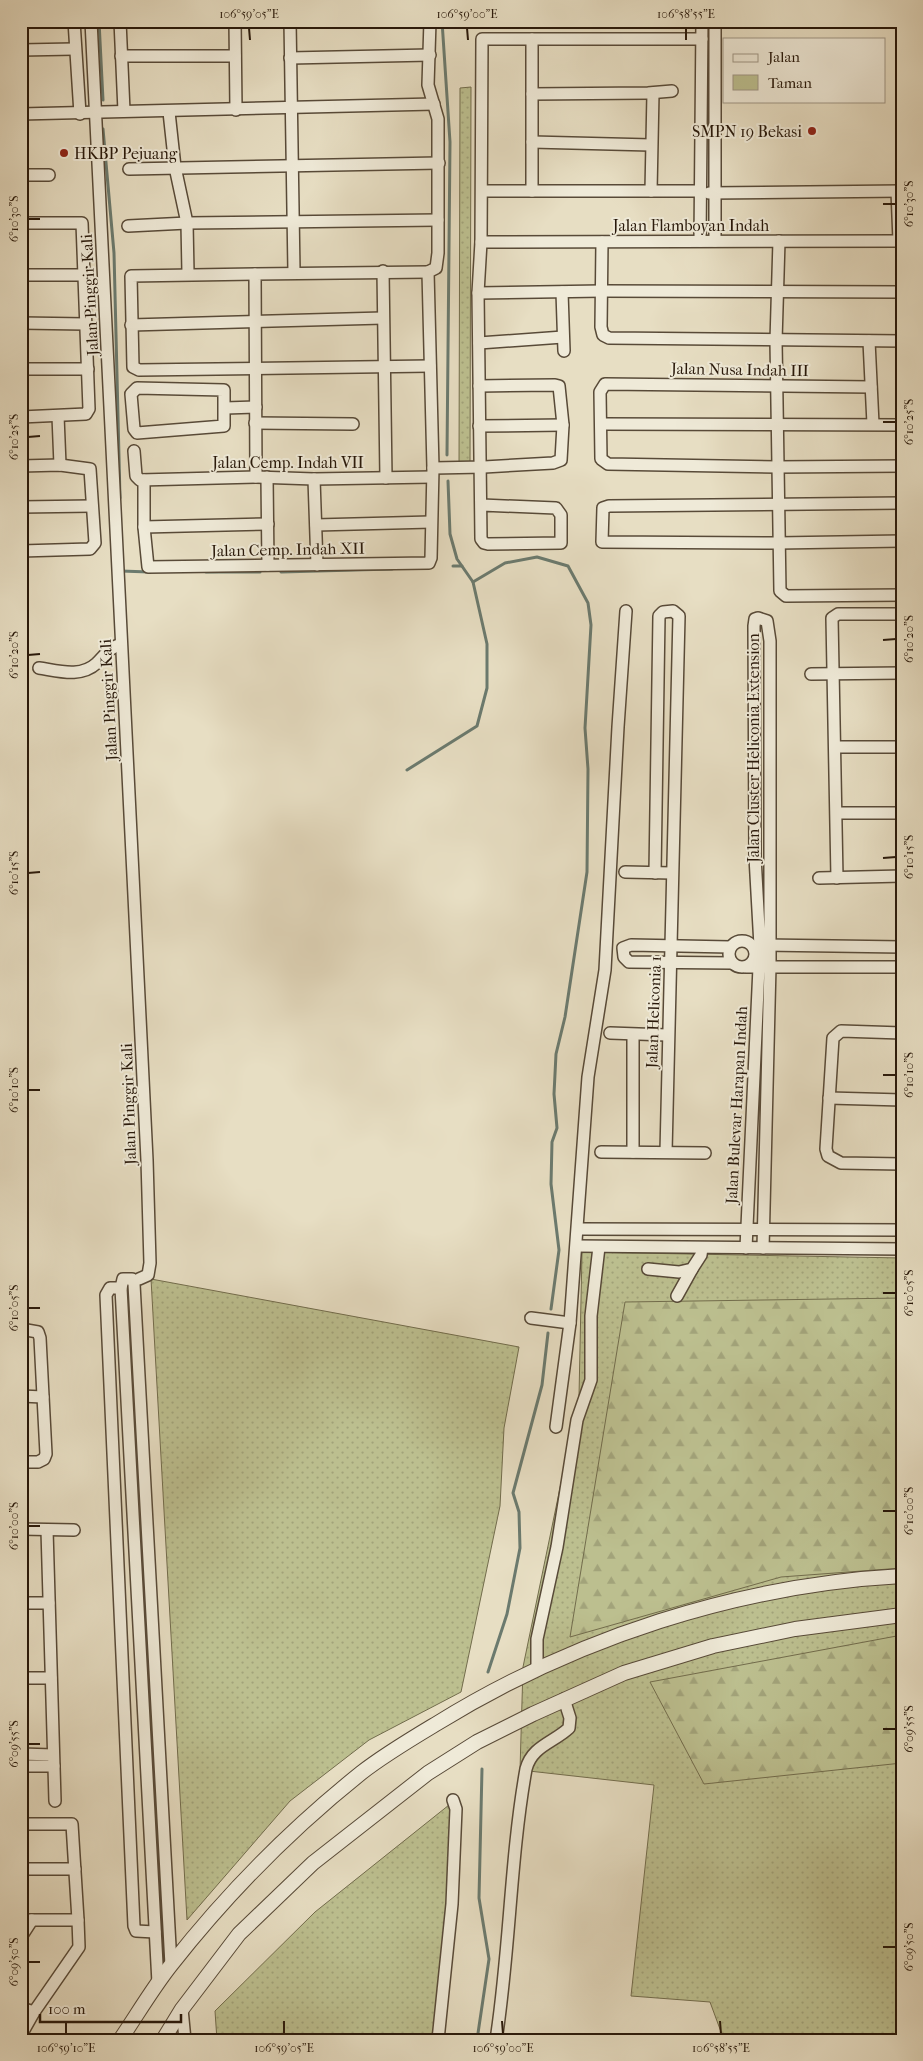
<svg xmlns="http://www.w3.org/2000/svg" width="923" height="2061" font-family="'IM FELL French Canon',serif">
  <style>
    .green { fill: url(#green-dots); stroke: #726c4c }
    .forest { fill: url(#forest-firs); stroke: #726c4c }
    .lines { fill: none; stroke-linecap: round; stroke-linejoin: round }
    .stream { stroke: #6b7a6e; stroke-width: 3 }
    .minor-casing { stroke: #584a38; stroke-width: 14 }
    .tertiary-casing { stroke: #584a38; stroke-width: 16 }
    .minor { stroke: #efead8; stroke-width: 11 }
    .tertiary { stroke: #efead8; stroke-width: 14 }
    .ticks { fill: none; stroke: #28180a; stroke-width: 2 }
    .poi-dot { fill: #8f2418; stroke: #efead8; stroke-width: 2 }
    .labels { text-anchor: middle; stroke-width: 4; stroke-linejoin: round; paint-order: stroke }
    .poi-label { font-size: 16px; fill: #28180a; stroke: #efead8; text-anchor: end }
    .street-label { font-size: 16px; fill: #28180a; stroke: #efead8 }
    .neatline { fill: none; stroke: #28180a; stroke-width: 2 }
    .ticks-label { font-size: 12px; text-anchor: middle; fill: #28180a }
  </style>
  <defs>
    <pattern id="green-dots" width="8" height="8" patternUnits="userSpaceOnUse" patternTransform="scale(1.25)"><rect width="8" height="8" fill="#bcbf8f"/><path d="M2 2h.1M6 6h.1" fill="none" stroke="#a2a37a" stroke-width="1.8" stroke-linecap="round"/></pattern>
    <pattern id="forest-firs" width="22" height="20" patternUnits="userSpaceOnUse" patternTransform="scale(1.25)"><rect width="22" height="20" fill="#bcbf8f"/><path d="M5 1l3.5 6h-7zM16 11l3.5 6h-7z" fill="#a2a37a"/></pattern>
  </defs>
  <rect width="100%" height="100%" fill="#e7dec3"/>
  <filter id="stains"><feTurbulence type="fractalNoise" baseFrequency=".004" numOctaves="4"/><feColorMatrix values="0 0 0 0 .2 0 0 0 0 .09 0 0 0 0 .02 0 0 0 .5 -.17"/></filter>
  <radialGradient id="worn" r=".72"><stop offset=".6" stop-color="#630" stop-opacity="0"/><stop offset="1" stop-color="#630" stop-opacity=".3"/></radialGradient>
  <g class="green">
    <polygon points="471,87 470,468 459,468 460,88"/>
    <polygon points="582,1252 902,1258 902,2040 724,2040 710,2002 631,1996 654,1785 520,1770 523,1667 579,1396"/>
    <polygon points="151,1279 519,1347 504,1428 500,1506 461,1692 369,1740 290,1801 187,1920"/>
    <polygon points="454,1801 442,1994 433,2040 217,2040 215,2011 315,1912"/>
  </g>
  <g class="forest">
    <polygon points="902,1298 902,1568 781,1577 570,1637 625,1302"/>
    <polygon points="902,1635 902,1763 704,1784 650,1682"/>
  </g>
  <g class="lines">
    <g class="stream">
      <polyline points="99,21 103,100"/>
      <polyline points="442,21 450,142 447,455"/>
      <polyline points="103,129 114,253 120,498"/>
      <polyline points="453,566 462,566"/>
      <polyline points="121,571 149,572"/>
      <polyline points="206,572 260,572"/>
      <polyline points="281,572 392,569"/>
      <polyline points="473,582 505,563 537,557 568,566 588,603 591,625 585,728 588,769 587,872 565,1017 556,1054 554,1094 557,1128 552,1142 551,1184 559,1250 551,1309"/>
      <polyline points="407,770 477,726 487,688 487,644 473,582 457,559 450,534 448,481"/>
      <polyline points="488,1672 507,1614 520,1548 519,1512 513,1493 542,1385 548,1333"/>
      <polyline points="477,2040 489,1959 479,1898 482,1769"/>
    </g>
    <defs>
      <g id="minor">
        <polyline points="74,21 80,114"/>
        <polyline points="91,21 147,1160 150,1263 148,1275 139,1279"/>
        <polyline points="120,21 124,111"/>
        <polyline points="235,21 236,110"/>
        <polyline points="290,21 294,272"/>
        <polyline points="715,21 715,241"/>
        <polyline points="21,50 74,49"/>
        <polyline points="121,56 235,56"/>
        <polyline points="290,58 430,55"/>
        <polyline points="532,94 648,93 672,91"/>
        <polyline points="169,112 175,167 187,223 188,273"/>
        <polyline points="21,114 434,104"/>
        <polyline points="532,142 651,145"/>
        <polyline points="129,169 439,163"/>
        <polyline points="21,175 49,175"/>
        <polyline points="482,191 700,191"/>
        <polyline points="532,191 532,39"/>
        <polyline points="651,191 653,93"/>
        <polyline points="897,191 899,241"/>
        <polyline points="709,193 902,191"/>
        <polyline points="21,223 82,223 89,409 86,414 21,417"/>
        <polyline points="128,226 187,223 438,220"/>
        <polyline points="700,241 702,21"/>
        <polyline points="779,241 776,341 780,591 786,596 902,595"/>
        <polyline points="481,242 902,241"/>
        <polyline points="602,242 601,327 603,335 609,338 902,341"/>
        <polyline points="383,271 386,478"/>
        <polyline points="255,274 131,276 133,367 139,370 430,366"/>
        <polyline points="21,275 83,275"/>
        <polyline points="562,292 564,351"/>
        <polyline points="478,293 602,291 902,292"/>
        <polyline points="21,323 85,324"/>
        <polyline points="131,325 383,318"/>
        <polyline points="869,341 873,424"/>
        <polyline points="479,343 563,337"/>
        <polyline points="21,369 88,369"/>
        <polyline points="871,387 605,384 600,392 601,459 608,464 777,467 902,466"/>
        <polygon points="137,388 224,390 224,426 137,433 134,429 131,394"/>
        <polyline points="225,408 256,407"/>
        <polyline points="58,416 60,465"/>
        <polyline points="255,423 353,424"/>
        <polyline points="602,424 902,425"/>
        <polyline points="479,426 563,425"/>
        <polyline points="134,451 136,476 140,480 256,477 314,479 432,477"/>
        <polyline points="21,466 60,465 90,469 95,543 90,549 21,551"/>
        <polyline points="433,468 484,467 553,463 561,460 563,425 559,386 555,385 479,386"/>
        <polyline points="256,477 255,274 428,272"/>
        <polyline points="267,477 268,565"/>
        <polyline points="314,479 317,565"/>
        <polyline points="144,480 144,527 148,567 429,563 431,558 433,468 428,272 436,268 438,253 438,119 428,85 430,21"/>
        <polyline points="902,503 609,506 603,508 602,542 778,543 902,541"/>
        <polyline points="482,505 556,508 561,515 561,543 488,544 484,543 481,539 478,293 481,242 482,39 702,39"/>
        <polyline points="21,507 92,506"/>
        <polyline points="316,525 431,522"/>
        <polyline points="144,527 268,524"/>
        <path d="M39 668C59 671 81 678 97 663 106 654 109 648 121 644"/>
        <polyline points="811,674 902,673"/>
        <polyline points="835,747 902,747"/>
        <polyline points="837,813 902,813"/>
        <polyline points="625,872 672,873"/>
        <polyline points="655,873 659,616 663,612 673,611 679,616 666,1152"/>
        <polyline points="819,878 902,876"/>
        <polyline points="837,878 832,618 838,614 902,614"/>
        <circle cx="742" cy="954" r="13"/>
        <polyline points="764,945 902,947"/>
        <polyline points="730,947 631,945 623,948 624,957 629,962 732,963"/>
        <polyline points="746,967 902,967"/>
        <polyline points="610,1033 667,1035"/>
        <polyline points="902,1033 841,1031 833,1038 826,1149 828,1156 841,1163 902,1164"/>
        <polyline points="829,1098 902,1100"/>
        <polyline points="601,1152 705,1153"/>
        <polyline points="633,1152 633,1035"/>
        <polyline points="578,1229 902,1230"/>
        <polyline points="577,1246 902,1249"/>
        <polyline points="746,1248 760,946 755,857 754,626 755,619 758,618 767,621 770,641 770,966 763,1248"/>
        <polyline points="648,1269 679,1272 692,1269 701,1255 702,1248"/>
        <polyline points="121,1288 110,1288 106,1295 134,1926 136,1931 155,1932"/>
        <polyline points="677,1296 692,1269"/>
        <polyline points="531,1318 570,1323"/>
        <polyline points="21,1329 38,1332 40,1338 46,1454 44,1459 38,1462 21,1462"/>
        <polyline points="21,1396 43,1397"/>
        <polyline points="556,1427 570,1323 588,1077 605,970 618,727 626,611"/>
        <polyline points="21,1529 74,1530"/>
        <polyline points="47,1530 55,1801"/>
        <polyline points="21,1603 49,1603"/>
        <polyline points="537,1667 537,1639 557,1547 577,1420 591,1380 591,1316 599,1247"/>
        <polyline points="21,1678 51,1678"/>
        <polyline points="21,1754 53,1755"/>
        <polyline points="21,1766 54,1766"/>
        <polyline points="21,1824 72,1824 78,1920"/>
        <polyline points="21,1869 75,1869"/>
        <polyline points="21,1920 78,1920 79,1947 34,2012 21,2035"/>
        <polyline points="21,1937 32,1920"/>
        <polyline points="158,1983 121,1288 123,1279 132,1279 134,1284 171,1965"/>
        <polyline points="21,2008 34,2012"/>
        <polyline points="182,2009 185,2040"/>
        <polyline points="438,2040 452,1904 456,1809 453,1800"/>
        <path d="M496 2040C510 1950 510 1859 526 1769 532 1746 553 1743 569 1728L570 1718 564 1699"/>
      </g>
      <g id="tertiary">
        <path d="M120 2040C137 2015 152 1989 171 1965 226 1895 291 1829 361 1773 384 1755 411 1739 436 1724 575 1638 738 1585 902 1576"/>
        <polyline points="163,2040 182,2009 239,1934 313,1863 428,1773 477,1742 533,1714 624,1673 713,1646 795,1629 902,1615"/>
      </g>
    </defs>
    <use href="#minor" class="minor-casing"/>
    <use href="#tertiary" class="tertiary-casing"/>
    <use href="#minor" class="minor"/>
    <use href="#tertiary" class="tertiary"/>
  </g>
  <path class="ticks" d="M249 28 250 40M467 28 468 40M686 28V40M883 204H896M28 219H40M883 422H896M28 437 40 436M883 640 896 639M28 655 40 654M883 858 896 857M28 873 40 872M883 1075H896M28 1090H40M883 1293H896M28 1308H40M883 1511H896M28 1526H40M883 1729H896M28 1744H40M883 1947H896M28 1962H40M66 2021V2034M284 2021V2034M502 2021 503 2034M720 2021 721 2034"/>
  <g class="poi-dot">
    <circle cx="812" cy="131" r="5"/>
    <circle cx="64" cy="153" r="5"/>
  </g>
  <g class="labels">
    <g class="poi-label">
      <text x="802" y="137">SMPN 19 Bekasi</text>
      <text x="74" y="159" text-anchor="start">HKBP Pejuang</text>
    </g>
    <g class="street-label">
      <text x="691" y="231">Jalan Flamboyan Indah</text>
      <text transform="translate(89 295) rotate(-93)" y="6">Jalan Pinggir Kali</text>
      <text transform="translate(740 369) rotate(1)" y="6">Jalan Nusa Indah III</text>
      <text x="288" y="468">Jalan Cemp. Indah VII</text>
      <text transform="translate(288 549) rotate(-1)" y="6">Jalan Cemp. Indah XII</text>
      <text transform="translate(108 700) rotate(-93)" y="6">Jalan Pinggir Kali</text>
      <text transform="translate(753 748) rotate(-90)" y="6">Jalan Cluster Heliconia Extension</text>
      <text transform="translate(653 1012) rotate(-88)" y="6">Jalan Heliconia 1</text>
      <text transform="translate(128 1104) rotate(-92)" y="6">Jalan Pinggir Kali</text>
      <text transform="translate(736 1105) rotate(-87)" y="6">Jalan Bulevar Harapan Indah</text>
    </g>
  </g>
  <rect width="923" height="2061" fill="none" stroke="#e7dec3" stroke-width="55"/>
  <rect x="723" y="38" width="162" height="65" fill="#efead8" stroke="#9f9686"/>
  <rect x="733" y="54" width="25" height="8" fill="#efead8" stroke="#9f9686"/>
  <text x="768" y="62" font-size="15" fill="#28180a">Jalan</text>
  <rect x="733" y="75" width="25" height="15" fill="#bcbf8f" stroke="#9f9686"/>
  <text x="768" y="88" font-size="15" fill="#28180a">Taman</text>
  <path d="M40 2014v8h141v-8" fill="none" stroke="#28180a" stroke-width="2.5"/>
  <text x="48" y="2014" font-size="15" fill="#28180a" stroke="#efead8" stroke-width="4" paint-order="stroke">100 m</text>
  <rect x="28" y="28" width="868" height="2006" class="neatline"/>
  <g class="ticks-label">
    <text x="249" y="18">106°59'05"E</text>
    <text x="467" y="18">106°59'00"E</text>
    <text x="686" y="18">106°58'55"E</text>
    <text transform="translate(909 204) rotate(-90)" y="4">6°10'30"S</text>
    <text transform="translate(14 219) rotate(-90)" y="4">6°10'30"S</text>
    <text transform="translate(909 422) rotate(-90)" y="4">6°10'25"S</text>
    <text transform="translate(14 437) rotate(-90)" y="4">6°10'25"S</text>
    <text transform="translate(909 639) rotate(-90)" y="4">6°10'20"S</text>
    <text transform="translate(14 655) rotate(-90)" y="4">6°10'20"S</text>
    <text transform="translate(909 857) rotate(-90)" y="4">6°10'15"S</text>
    <text transform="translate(14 873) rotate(-90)" y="4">6°10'15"S</text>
    <text transform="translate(909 1075) rotate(-90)" y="4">6°10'10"S</text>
    <text transform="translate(14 1090) rotate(-90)" y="4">6°10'10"S</text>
    <text transform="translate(909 1293) rotate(-90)" y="4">6°10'05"S</text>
    <text transform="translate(14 1308) rotate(-90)" y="4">6°10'05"S</text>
    <text transform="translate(909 1511) rotate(-90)" y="4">6°10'00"S</text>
    <text transform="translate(14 1526) rotate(-90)" y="4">6°10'00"S</text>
    <text transform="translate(909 1729) rotate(-90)" y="4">6°09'55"S</text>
    <text transform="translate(14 1744) rotate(-90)" y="4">6°09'55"S</text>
    <text transform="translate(909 1947) rotate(-90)" y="4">6°09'50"S</text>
    <text transform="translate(14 1962) rotate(-90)" y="4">6°09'50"S</text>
    <text x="66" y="2052">106°59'10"E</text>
    <text x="284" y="2052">106°59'05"E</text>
    <text x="503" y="2052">106°59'00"E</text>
    <text x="721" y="2052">106°58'55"E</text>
  </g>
  <rect width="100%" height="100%" filter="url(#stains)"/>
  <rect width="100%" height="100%" fill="url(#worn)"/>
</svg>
